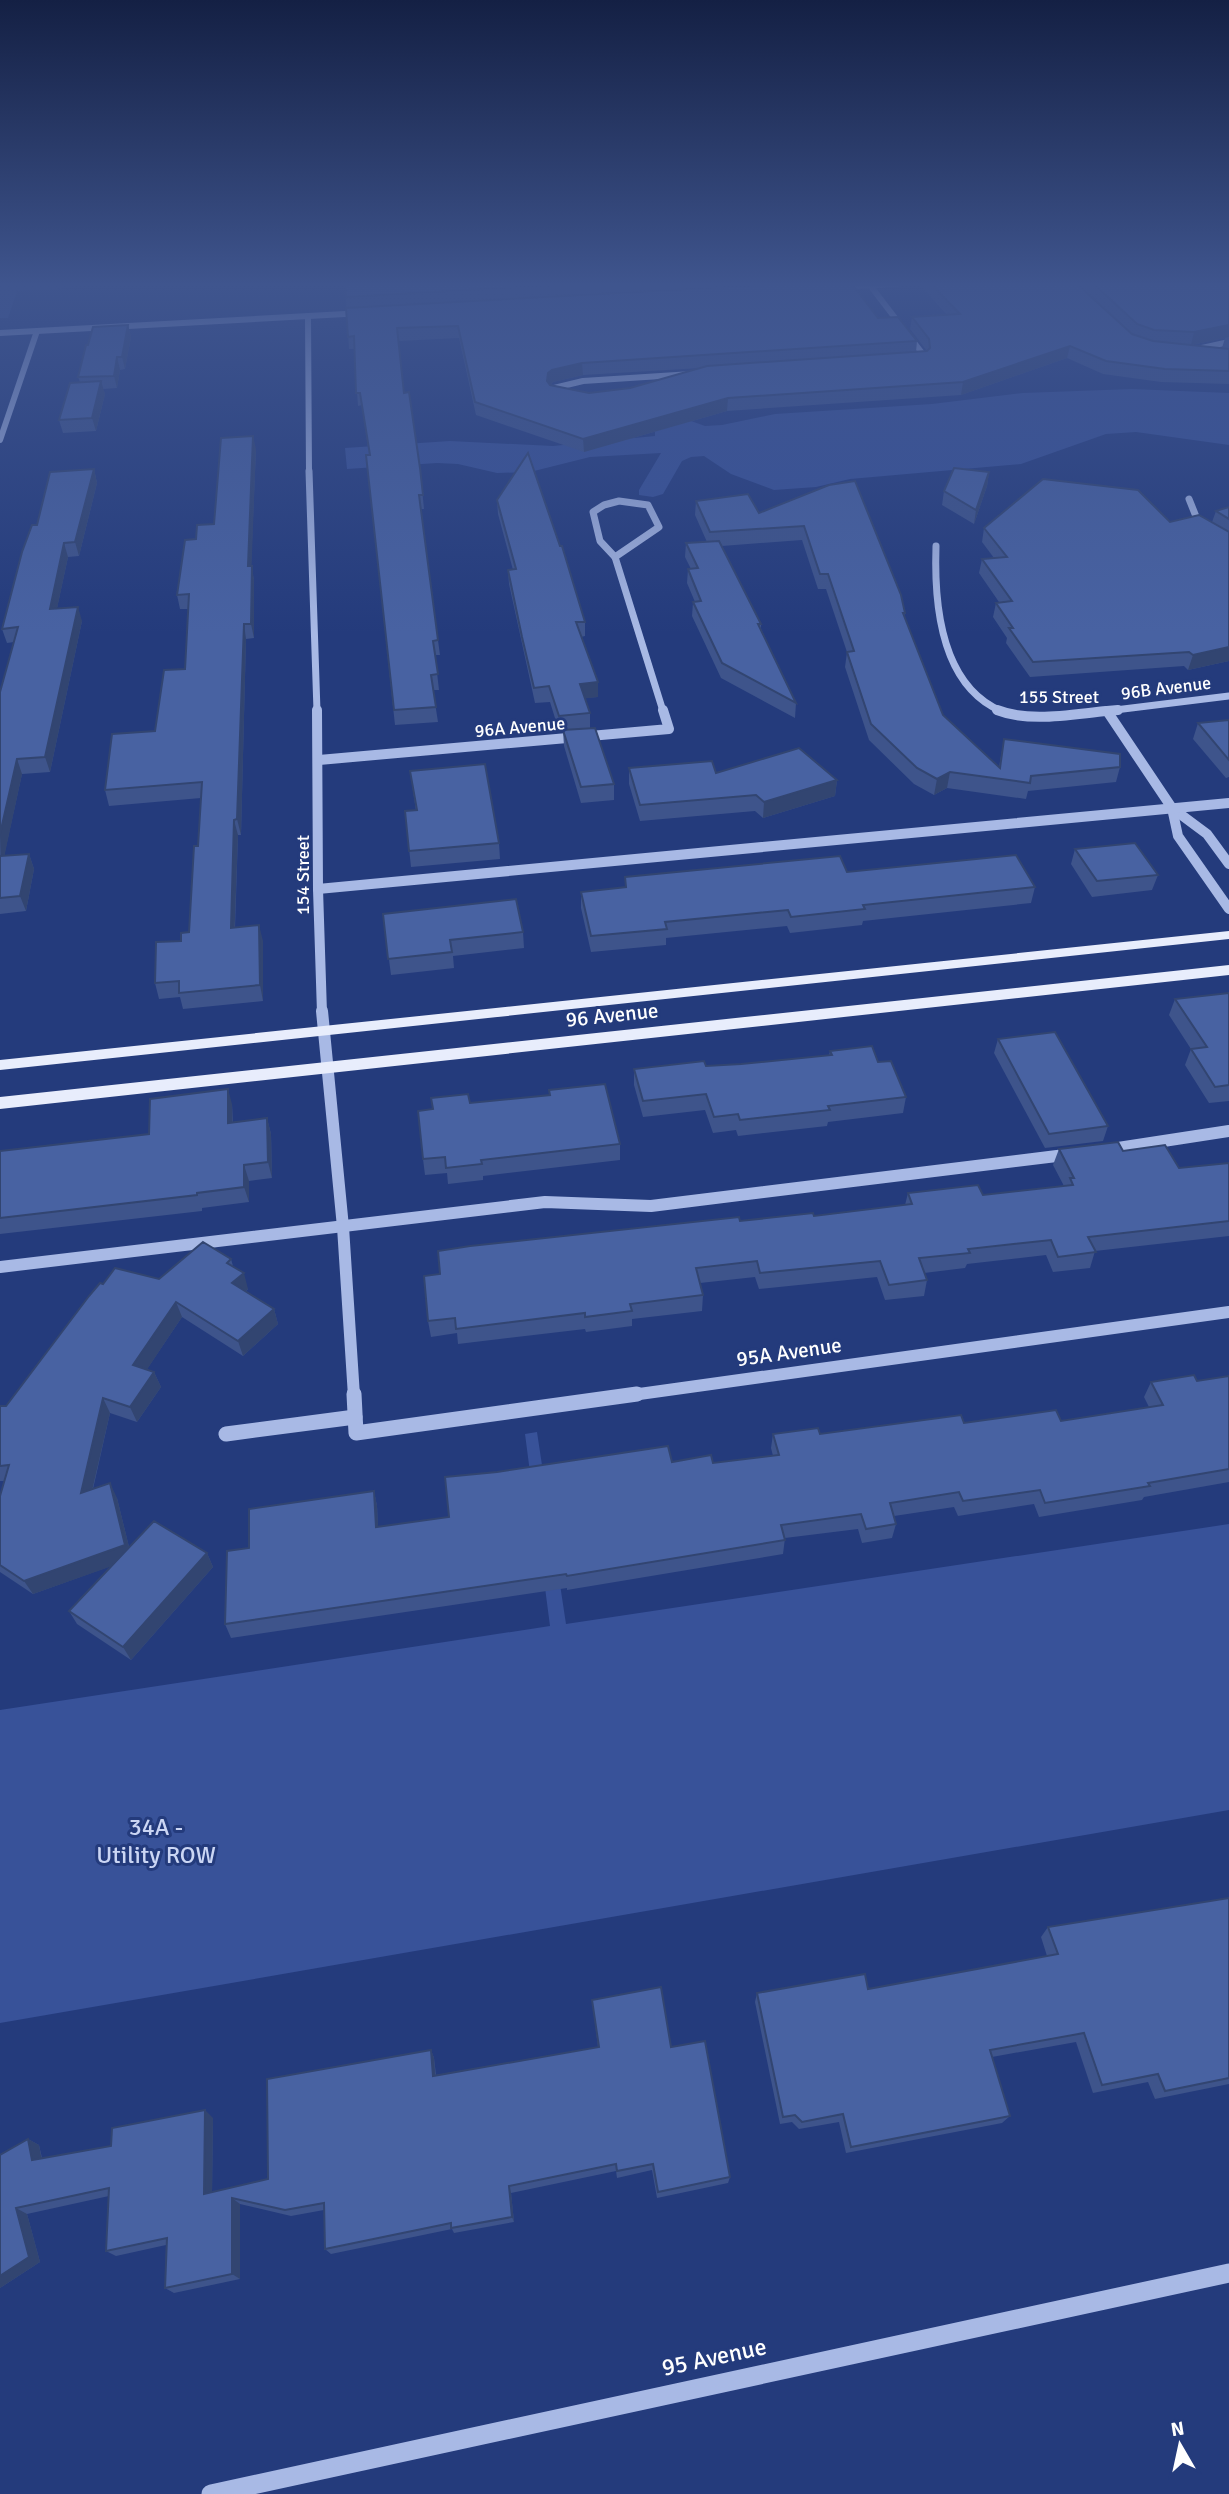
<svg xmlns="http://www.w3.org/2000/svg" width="1229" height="2494" font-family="Signika,sans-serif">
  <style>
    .green { fill: #385299 }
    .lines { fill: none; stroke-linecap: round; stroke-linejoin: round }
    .minor-far5 { stroke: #a8b9e5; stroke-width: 6 }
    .minor-far4 { stroke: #a8b9e5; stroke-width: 7 }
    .minor-far3 { stroke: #a8b9e5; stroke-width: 10 }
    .minor-far2 { stroke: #a8b9e5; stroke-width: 12 }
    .minor-far1 { stroke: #a8b9e5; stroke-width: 15 }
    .minor { stroke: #a8b9e5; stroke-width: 19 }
    .major { fill: #e8edfc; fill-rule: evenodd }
    .wall { fill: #3e548b; fill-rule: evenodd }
    .shaded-wall { fill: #324571 }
    .building { fill: #4862a2; stroke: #324571; stroke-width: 2 }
    .labels { text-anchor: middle; stroke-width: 6; stroke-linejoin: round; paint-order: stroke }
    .far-street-label { font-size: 18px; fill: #fff; stroke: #243b7c }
    .street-label { font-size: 21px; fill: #fff; stroke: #243b7c }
    .near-park-label { font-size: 24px; fill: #cbd6f4; stroke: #243b7c }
    .near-street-label { font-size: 24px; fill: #fff; stroke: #243b7c }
  </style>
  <rect width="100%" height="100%" fill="#243b7c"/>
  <g class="green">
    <polygon points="0,284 74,284 74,288 17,291 8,318 0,318"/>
    <polygon points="1132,389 1229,393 1229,445 1136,432 1106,434 1021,464 850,479 816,487 774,490 731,474 704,456 691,457 682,461 663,494 653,497 639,495 639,490 661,453 590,457 530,472 497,473 458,464 437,463 347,469 345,448 450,441 553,446 655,436 655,430 691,421 705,426 722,425 775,414 932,404 1023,393"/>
    <polygon points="537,1432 566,1624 1229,1524 1229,1810 0,2023 0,1710 550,1626 525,1434"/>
  </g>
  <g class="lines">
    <g class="minor-far5">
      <polyline points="869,284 922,353 923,359 916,361"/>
      <polyline points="839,287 897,284"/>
      <polyline points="308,316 309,473"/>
      <polyline points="0,333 363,313"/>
      <polyline points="1193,350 1229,342"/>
      <polyline points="557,396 553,393 554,388 583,381 692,374"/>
      <polyline points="0,440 37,331"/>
    </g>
    <g class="minor-far4">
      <polyline points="309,471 317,711"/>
      <polyline points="1189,499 1199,524 1229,543"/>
      <polygon points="619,501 648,505 659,527 615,557 600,541 593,512 604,505"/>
      <path d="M936 546C934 604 941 685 1001 711"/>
      <polyline points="615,557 663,711"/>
      <polyline points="1103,711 1107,711"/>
      <polyline points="1107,711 1229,696"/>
    </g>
    <g class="minor-far3">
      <polyline points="317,710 318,889 322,1013"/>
      <path d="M997 710C1030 723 1073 714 1107 711L1172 808 1207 834 1229 864"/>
      <polyline points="1107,711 1118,710"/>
      <polyline points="319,760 669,729 663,710"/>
      <polyline points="1172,808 1178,836 1229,909"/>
      <polyline points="318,889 1229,803"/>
    </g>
    <g class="minor-far2">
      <polyline points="322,1011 343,1227 354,1396"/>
      <polyline points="1105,1150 1229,1131"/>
      <polyline points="0,1267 545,1202 651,1206 1073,1154"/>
      <polyline points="625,1396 1229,1312"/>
    </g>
    <g class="minor-far1">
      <polyline points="354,1394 356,1433 637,1394"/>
      <polyline points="226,1434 355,1417"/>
    </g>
    <polyline class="minor" points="211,2494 1229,2273"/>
    <g class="major">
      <polygon points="1229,931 1229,939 0,1070 0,1060"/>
      <polygon points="1229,965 1229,975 0,1109 0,1097"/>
    </g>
  </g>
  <g class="wall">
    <path d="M345 284H852L878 318 917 341 916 352 927 351 910 329 912 317 947 315 919 284H1077L1130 332 1079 284H1229V384L1161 382 1103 374 1067 358 961 395 727 411 584 452 476 415 459 338 399 341 404 393 420 468 424 509H420L440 655H435L439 690H433L438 722 395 725 366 455H369L362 405 358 406 354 349H349ZM1225 338 1222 348 1191 345ZM701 368 630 388 589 393 550 385 553 382 583 375Z"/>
    <polygon points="128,325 131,337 125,369 120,370 117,388 103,389 105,394 96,431 63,433 59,420 80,382 78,377 88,345"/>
    <polygon points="256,449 251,566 254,580 254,638 246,639 241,835 238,835 235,928 263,941 263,1001 183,1009 180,997 159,999 155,983 181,941 189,932 198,846 201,798 109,806 105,790 155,731 185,669 188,609 180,609 177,595 196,539 214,524"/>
    <polygon points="94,469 97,483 79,556 68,557 57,608 82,621 50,772 22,774 4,856 29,854 34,869 26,911 0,914 0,692 14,642 7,643 2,629"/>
    <polygon points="989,472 987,486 974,524 942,505 944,491"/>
    <polygon points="829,485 905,613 904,617 943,715 999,767 1004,739 1120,767 1116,782 1028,791 1026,799 947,788 934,795 914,784 869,740 845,667 847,652 826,589 818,589 802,540 722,546 761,624 761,629 796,703 795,718 721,678 692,616 693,602 695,602 687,583 688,569 691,569 685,557 686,543 707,542 695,515 696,501 759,513"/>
    <polygon points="497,500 585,622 585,636 581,637 598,682 598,697 585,698 590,713 590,728 614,784 614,800 581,803 564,746 563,731 559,731 550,702 535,703 509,584 508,570 513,570 498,514"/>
    <polygon points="1229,507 1229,661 1188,670 1184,666 1030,677 1006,643 1007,638 993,617 996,603 999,602 979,573 982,559 994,558 982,542 984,528 1170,522 1212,522 1216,511"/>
    <polygon points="1229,720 1229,777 1226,778 1193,739 1198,723"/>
    <polygon points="629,768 716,773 837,780 835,796 763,818 755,811 640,821 629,784"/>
    <polygon points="410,771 499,843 500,859 411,867 405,811 416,811"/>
    <polygon points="1075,849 1158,875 1152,890 1092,897 1071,864"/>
    <polygon points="847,872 1035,887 1031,903 863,921 862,925 790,933 787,926 666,938 666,945 591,952 581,908 581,892 625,887 625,877"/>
    <polygon points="383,914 523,932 524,948 453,956 454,968 391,975"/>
    <polygon points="1229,993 1229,1101 1209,1103 1185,1065 1191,1049 1169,1015 1175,999"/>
    <polygon points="998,1039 1108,1126 1103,1141 1045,1148 994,1053"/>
    <polygon points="830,1051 878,1062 906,1097 903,1113 828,1122 827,1126 738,1136 736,1130 713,1133 705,1110 643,1117 634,1085 634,1069 741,1064 829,1055"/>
    <polygon points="549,1090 620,1144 620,1160 483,1176 483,1180 448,1184 447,1173 425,1175 423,1159 470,1103 549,1095"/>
    <polygon points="232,1104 233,1122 267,1118 271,1134 272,1178 249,1181 249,1202 202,1208 202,1211 0,1234 0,1151 149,1134"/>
    <polygon points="1059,1149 1123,1151 1179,1168 1229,1163 1229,1236 1095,1251 1090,1268 1053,1272 1046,1255 967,1264 965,1268 924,1273 927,1280 924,1296 885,1300 877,1277 759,1289 755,1277 700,1283 703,1295 702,1311 632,1319 632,1326 586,1332 585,1329 458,1344 457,1333 431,1337 428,1321 440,1274 740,1221 814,1216 905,1205 908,1193 983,1195 1064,1186 1053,1165"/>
    <polygon points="231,1259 233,1266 248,1289 246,1291 274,1309 278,1324 243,1356 182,1317 147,1369 154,1372 161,1387 137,1422 110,1413 93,1489 117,1498 129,1547 207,1553 213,1567 131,1660 77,1624 69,1611 111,1566 33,1594 0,1572 0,1496 5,1481 0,1481 0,1406 6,1406 103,1284 159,1279"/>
    <polygon points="1229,1376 1229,1482 1144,1497 1142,1500 1039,1517 1034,1504 958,1516 954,1507 894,1516 896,1524 892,1538 862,1543 858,1529 785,1538 783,1554 567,1590 567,1588 231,1638 225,1624 249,1548 374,1491 377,1506 378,1527 449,1517 672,1462 713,1463 773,1456 771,1448 773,1434 820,1434 964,1423 1061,1421 1149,1407 1144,1397 1151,1382 1197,1381"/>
    <polygon points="1229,1898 1229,2084 1155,2099 1148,2082 1093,2093 1076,2042 992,2057 1010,2116 1002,2123 846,2153 839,2122 799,2129 792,2122 780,2124 755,2002 757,1993 868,1989 1047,1956 1041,1937 1048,1927"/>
    <polygon points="592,2000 671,2047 730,2177 728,2183 657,2198 652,2170 617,2178 616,2171 511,2193 514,2222 454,2233 452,2229 331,2254 325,2249 324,2210 291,2216 240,2204 240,2279 174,2293 165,2288 166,2245 116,2256 106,2251 109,2196 27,2214 40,2262 0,2288 0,2155 28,2139 39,2145 42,2158 111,2146 213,2118 212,2192 268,2179 431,2050 434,2058 436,2075 598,2047"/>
  </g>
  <g class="shaded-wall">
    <polygon points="128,325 131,337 125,369 122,357"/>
    <polygon points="1229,325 1229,337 1191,345 1194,332"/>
    <polygon points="1070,346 1067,358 961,395 963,382"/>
    <polygon points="117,357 120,370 117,388 114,376"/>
    <polygon points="582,363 583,375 553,382 549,386 547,381 548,373 552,370"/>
    <polygon points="101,381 105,394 96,431 92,418"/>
    <polygon points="728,398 727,411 584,452 583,439"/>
    <polygon points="253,436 256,449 251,580 248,566"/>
    <polygon points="94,469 97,483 79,556 75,542"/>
    <polygon points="989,472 987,486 974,524 976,510"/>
    <polygon points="64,543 68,557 54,623 50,609"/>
    <polygon points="252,566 254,580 254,638 251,624"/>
    <polygon points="78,607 82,621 50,772 45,757"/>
    <polygon points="244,624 246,639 241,835 237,819"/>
    <polygon points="1229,647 1229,661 1188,670 1193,655"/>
    <polygon points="598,682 598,697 580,699 580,684"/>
    <polygon points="17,759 22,774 1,872 0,834"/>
    <polygon points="950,772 947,788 934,795 937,779"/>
    <polygon points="837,780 835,796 763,818 764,802"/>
    <polygon points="234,820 238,835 234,944 231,928"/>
    <polygon points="29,854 34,869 26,911 20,896"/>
    <polygon points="259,925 263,941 263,1001 260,985"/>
    <polygon points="228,1089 232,1104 233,1139 228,1123"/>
    <polygon points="267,1118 271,1134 272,1178 268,1162"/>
    <polygon points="244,1165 249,1181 249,1202 244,1187"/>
    <polygon points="244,1273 248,1289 237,1298 232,1283"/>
    <polygon points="176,1302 182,1317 140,1380 133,1365"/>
    <polygon points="274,1309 278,1324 243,1356 238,1341"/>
    <polygon points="154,1372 161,1387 137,1422 130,1407"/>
    <polygon points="103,1398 110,1413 88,1508 81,1493"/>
    <polygon points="110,1483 117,1498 132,1559 33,1594 24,1581"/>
    <polygon points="374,1491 377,1506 379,1541 376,1527"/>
    <polygon points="207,1553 213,1567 131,1660 123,1647"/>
    <polygon points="431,2050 434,2058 436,2084 433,2076"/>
    <polygon points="205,2110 213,2118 212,2200 204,2194"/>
    <polygon points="28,2139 39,2145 43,2166 32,2160"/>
    <polygon points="509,2186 511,2193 514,2222 512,2217"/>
    <polygon points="232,2198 240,2204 240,2279 232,2274"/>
    <polygon points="16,2208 27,2214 40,2262 0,2288 0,2276"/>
  </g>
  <g class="building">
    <polygon points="345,284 572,284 346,297"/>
    <polygon points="781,284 852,284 878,318 898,317 917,341 582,363 552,370 548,373 547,381 550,385 589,393 630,388 707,366 927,351 930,348 929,339 912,317 960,314 931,284 1077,284 1132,334 1153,341 1229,349 1229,371 1165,369 1106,361 1070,346 963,382 728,398 583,439 475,402 458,326 397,328 404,393 409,392 420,468 423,495 419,495 438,640 433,641 438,674 431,675 436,707 394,710 366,455 370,455 360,393 356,393 354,336 348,337 346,308"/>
    <polygon points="1094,284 1229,284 1229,325 1194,332 1154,330 1137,324"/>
    <polygon points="128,325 122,357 117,357 114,376 78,377 86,345 88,345 93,327"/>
    <polygon points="101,381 92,418 59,420 70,383"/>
    <polygon points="253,436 248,566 252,566 251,624 244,624 237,819 234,820 231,928 259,925 260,985 179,993 179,981 155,983 156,942 181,941 181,933 189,932 194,846 198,846 202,782 105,790 112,734 155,731 164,670 185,669 189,594 177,595 185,540 196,539 197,525 214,524 221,438"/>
    <polygon points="528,453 560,546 562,546 585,622 576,622 598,682 580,684 590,713 559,716 549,686 534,688 522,637 508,570 516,569 497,500"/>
    <polygon points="954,468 989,472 976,510 944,491"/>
    <polygon points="94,469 75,542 64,543 50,609 78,607 45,757 17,759 0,834 0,692 18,627 2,629 22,552 32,525 37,525 50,472"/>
    <polygon points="1043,479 1138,490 1170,522 1199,515 1229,532 1229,647 1193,655 1189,652 1033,662 1009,628 1013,628 996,603 1012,601 982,559 1007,557 984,528"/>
    <polygon points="855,481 901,595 905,613 903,613 943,715 1000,768 1004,739 1120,754 1120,767 1031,776 1030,783 950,772 937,779 917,768 871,724 847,652 854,651 828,574 820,574 804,526 710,532 696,501 748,494 759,513 829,485"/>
    <polygon points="1229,507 1229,519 1216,511"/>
    <polygon points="719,541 761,624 758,624 796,703 722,663 693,602 701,601 688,569 698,568 686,543"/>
    <polygon points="1229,720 1229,760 1198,723"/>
    <polygon points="595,728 614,784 581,787 563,730"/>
    <polygon points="799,748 837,780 764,802 756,795 640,805 629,768 712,761 716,773"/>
    <polygon points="485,764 499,843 409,851 405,811 417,810 410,771"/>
    <polygon points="1135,843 1158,875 1097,881 1075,849"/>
    <polygon points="29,854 20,896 0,898 0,856"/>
    <polygon points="1016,855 1035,887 863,905 865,909 791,917 788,910 665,922 667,929 591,936 581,892 626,887 625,877 840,856 847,872"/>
    <polygon points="516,899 523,932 450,940 452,952 388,959 383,914"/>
    <polygon points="1229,993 1229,1085 1215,1087 1191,1049 1207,1047 1175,999"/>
    <polygon points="1055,1032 1108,1126 1049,1134 998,1039"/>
    <polygon points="872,1046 878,1062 891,1061 906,1097 828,1106 830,1110 740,1120 738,1114 714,1117 706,1094 643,1101 634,1069 704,1061 706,1066 741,1064 832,1055 830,1051"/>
    <polygon points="605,1084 620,1144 481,1160 482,1164 446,1168 445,1157 423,1159 418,1111 433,1109 431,1098 468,1094 470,1103 550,1095 549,1090"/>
    <polygon points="228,1089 228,1123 267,1118 268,1162 244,1165 244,1187 197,1193 197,1195 0,1218 0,1151 149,1134 150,1099"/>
    <polygon points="1118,1142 1123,1151 1165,1145 1179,1168 1229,1163 1229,1221 1088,1237 1096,1252 1058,1257 1051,1240 968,1249 970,1253 919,1258 927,1280 889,1285 880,1261 760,1273 757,1261 696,1268 703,1295 630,1304 632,1311 585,1317 585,1313 456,1329 455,1318 428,1321 424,1276 440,1274 438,1251 470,1246 739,1217 740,1221 813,1213 814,1216 912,1204 908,1193 978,1185 983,1195 1073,1185 1070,1178 1074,1178 1059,1149"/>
    <polygon points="203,1242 231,1259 227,1263 244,1273 232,1283 274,1309 238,1341 176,1302 133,1365 154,1372 130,1407 103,1398 81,1493 110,1483 125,1545 24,1581 0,1565 0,1496 9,1465 0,1466 0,1406 6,1406 89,1296 100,1283 103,1284 115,1268 159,1279"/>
    <polygon points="1194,1375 1197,1381 1229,1376 1229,1469 1148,1483 1150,1486 1045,1503 1040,1490 963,1501 959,1492 890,1503 896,1524 866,1529 861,1514 781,1525 785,1540 567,1576 566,1574 225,1624 227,1551 249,1548 249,1509 374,1491 376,1527 449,1517 445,1477 497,1472 668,1446 672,1462 711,1455 713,1463 779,1455 773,1434 818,1428 820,1434 961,1415 964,1423 1056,1410 1061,1421 1163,1405 1151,1382"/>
    <polygon points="154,1521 207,1553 123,1647 69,1611"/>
    <polygon points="1229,1898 1229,2078 1165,2091 1158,2074 1102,2085 1084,2033 990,2050 1010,2116 851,2147 843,2114 802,2122 795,2115 783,2117 757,1993 865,1974 868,1989 1058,1954 1048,1927"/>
    <polygon points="661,1987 671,2047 705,2041 730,2177 658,2192 653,2164 617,2171 616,2164 509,2186 512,2217 451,2228 451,2223 325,2249 324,2203 285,2210 232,2198 232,2274 165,2288 167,2238 106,2251 109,2188 16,2208 29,2257 0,2276 0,2155 28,2139 32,2160 111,2146 112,2128 205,2110 204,2194 268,2179 267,2079 431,2050 433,2076 599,2047 592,2000"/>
  </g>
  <linearGradient id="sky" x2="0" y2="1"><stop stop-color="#142044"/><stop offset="0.45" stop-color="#3f558e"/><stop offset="1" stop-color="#3f558e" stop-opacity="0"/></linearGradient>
  <rect width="1229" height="633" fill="url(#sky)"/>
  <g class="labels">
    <g class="far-street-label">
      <text transform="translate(1166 688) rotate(-7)" y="6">96B Avenue</text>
      <text x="1059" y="703">155 Street</text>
      <text transform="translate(520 727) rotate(-5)" y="6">96A Avenue</text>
      <text transform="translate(303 875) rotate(-90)" y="6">154 Street</text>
    </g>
    <g class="street-label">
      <text transform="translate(612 1015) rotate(-6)" y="7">96 Avenue</text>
      <text transform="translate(789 1352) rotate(-8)" y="7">95A Avenue</text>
    </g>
    <g class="near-park-label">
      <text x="156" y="1835">34A -<tspan x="156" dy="28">Utility ROW</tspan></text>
    </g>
    <g class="near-street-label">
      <text transform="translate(714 2357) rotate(-12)" y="8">95 Avenue</text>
    </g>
  </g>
  <g transform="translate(1180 2445) rotate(351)" stroke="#243b7c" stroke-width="5" paint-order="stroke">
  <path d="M0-5L12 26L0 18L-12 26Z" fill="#ffffff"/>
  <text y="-10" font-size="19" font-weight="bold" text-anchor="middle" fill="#ffffff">N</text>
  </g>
</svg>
